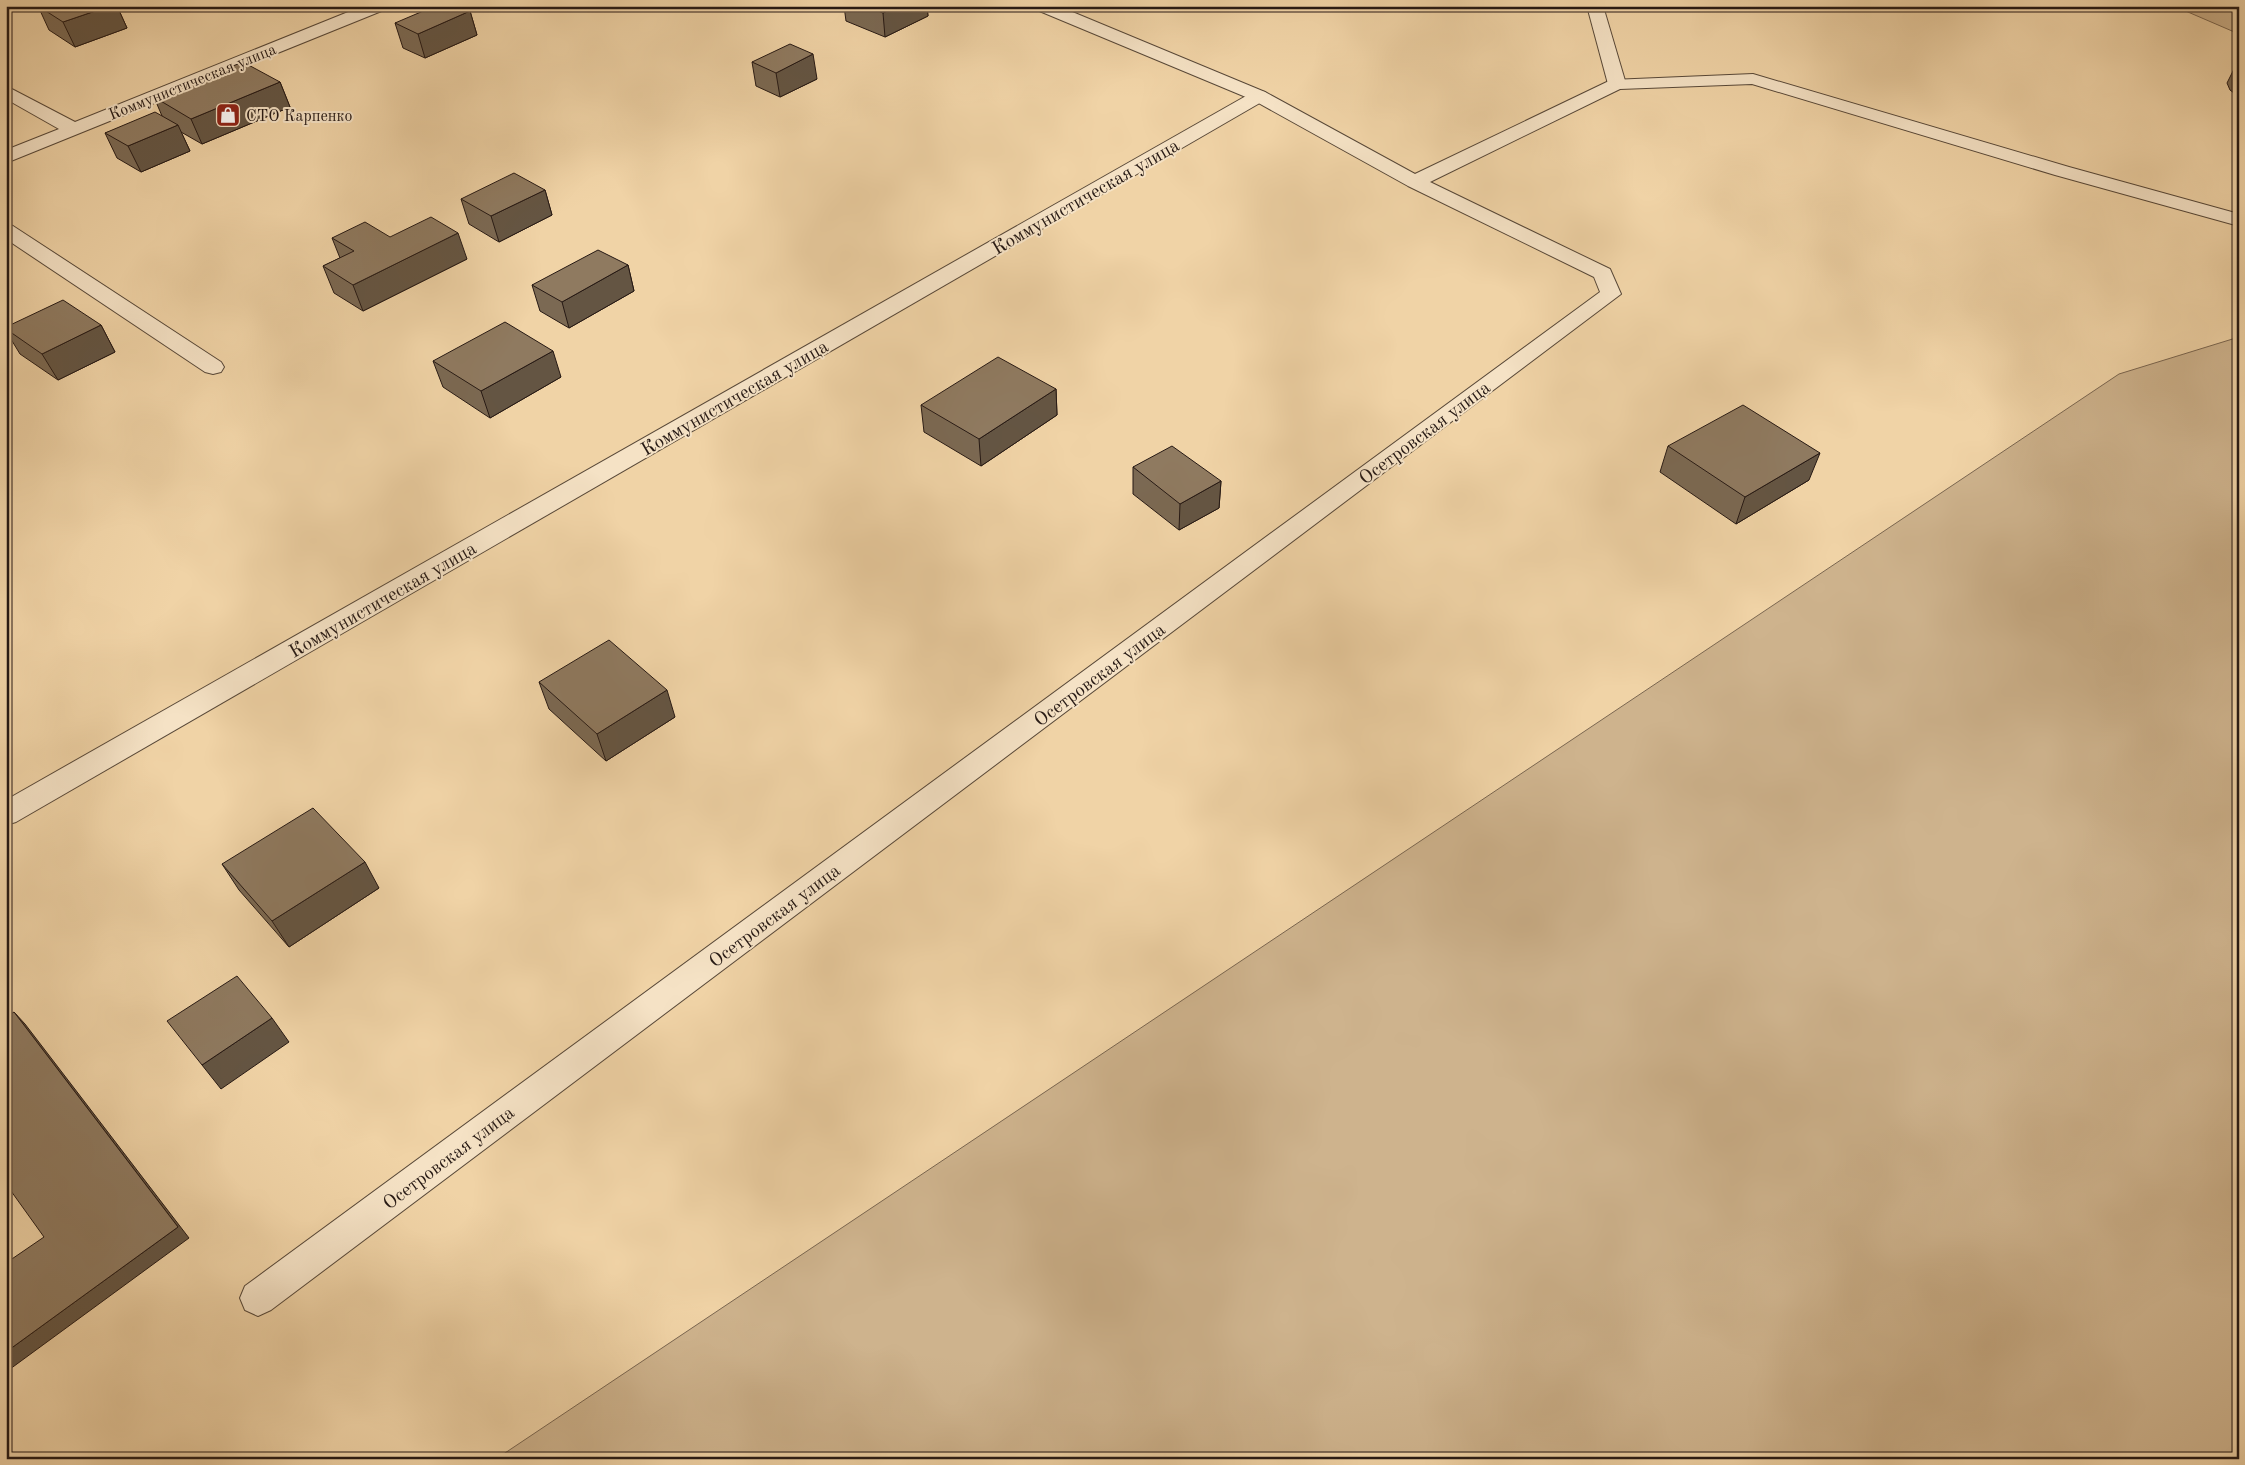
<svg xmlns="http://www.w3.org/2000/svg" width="2245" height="1465" font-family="'Old Standard TT',serif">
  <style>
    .green { fill: #ceb38d; stroke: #7a6650 }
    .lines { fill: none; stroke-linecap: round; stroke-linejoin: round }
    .service-casing { stroke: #584838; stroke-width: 2 }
    .minor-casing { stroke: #584838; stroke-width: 2 }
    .service { fill: #f5e2c5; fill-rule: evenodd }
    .minor { fill: #f5e2c5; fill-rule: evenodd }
    .wall { fill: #7b6953; stroke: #261914 }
    .shaded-wall { fill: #645543; stroke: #261914 }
    .building { fill: #8f7a60; stroke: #261914 }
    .labels { text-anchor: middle; stroke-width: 4; stroke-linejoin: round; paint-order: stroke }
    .far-street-label { font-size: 16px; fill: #261914; stroke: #f5e2c5 }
    .far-poi-label { font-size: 16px; fill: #261914; stroke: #f5e2c5; text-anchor: start }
    .street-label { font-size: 19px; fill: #261914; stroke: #f5e2c5 }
  </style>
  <rect width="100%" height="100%" fill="#f0d3a6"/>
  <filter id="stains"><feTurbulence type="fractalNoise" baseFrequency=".004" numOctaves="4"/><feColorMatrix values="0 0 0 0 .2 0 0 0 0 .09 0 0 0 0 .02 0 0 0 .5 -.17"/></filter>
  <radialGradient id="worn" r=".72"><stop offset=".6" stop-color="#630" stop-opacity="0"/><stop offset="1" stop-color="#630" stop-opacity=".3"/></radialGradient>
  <g class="green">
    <polygon points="2175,6 2239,6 2239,34 2174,6"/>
    <polygon points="2239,337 2239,1459 496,1459 2119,374"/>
  </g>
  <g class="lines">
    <defs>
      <g id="service">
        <polygon points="1587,6 1603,6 1626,84 1623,88 1611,88 1608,84"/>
        <polygon points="1259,91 1265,92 1268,96 1265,100 16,822 6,825 6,800 1253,92"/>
        <polygon points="6,224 13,226 221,362 224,367 221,372 213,374 205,372 6,239"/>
      </g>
      <g id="minor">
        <polygon points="363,6 386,6 384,10 6,163 6,150 59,129 6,99 6,86 75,122"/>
        <polygon points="1035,6 1058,6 1265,92 1415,174 1611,80 1753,74 2069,167 2239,214 2239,226 2055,175 1752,84 1620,89 1430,182 1610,269 1621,294 271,1310 258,1316 245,1310 240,1298 245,1286 1600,292 1594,277 1408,186 1253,100 1037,10"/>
      </g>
    </defs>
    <use href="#service" class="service-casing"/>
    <use href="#minor" class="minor-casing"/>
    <use href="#service" class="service"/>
    <use href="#minor" class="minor"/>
  </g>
  <g class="wall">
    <polygon points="38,6 117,6 127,28 75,47 49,30"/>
    <polygon points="844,6 927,6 928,16 885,37 846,21"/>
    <polygon points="470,11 477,35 425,58 403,48 395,23"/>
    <polygon points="2239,59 2239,97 2230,90 2227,83"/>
    <polygon points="752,62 817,79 780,97 756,86"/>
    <polygon points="280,82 290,107 202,144 181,132 190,151 141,172 117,158 105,133 162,116 154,97"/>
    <polygon points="545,190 552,215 499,242 469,224 461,199"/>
    <polygon points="332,238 467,259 363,311 334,293 323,266 340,258"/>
    <polygon points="628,265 634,291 569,328 540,311 532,285"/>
    <polygon points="101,325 115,352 58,380 20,354 6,331 6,327"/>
    <polygon points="433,361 561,377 490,418 443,387"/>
    <polygon points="1056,389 1057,415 981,466 924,432 921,405"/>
    <polygon points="1668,446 1809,480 1736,524 1660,472"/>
    <polygon points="1133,467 1221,481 1219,508 1179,530 1133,494"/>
    <polygon points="539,682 675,717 606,761 549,709"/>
    <polygon points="222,864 379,888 289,947 239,890"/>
  </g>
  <g class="shaded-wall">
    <polygon points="110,6 117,6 127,28 75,47 63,22"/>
    <polygon points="897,6 927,6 928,16 885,37 883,13"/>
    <polygon points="470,11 477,35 425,58 418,34"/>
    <polygon points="813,54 817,79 780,97 776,73"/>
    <polygon points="280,82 290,107 202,144 191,119"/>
    <polygon points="178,125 190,151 141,172 128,146"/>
    <polygon points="545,190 552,215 499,242 491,216"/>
    <polygon points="458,233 467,259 363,311 353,285"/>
    <polygon points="628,265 634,291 569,328 562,302"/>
    <polygon points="101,325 115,352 58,380 42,354"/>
    <polygon points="553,351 561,377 490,418 481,391"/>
    <polygon points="1056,389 1057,415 981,466 979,439"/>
    <polygon points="1820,453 1809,480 1736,524 1745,497"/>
    <polygon points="1221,481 1219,508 1179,530 1180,504"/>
    <polygon points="667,690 675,717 606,761 597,734"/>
    <polygon points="365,862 379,888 289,947 272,921"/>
    <polygon points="14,1012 25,1024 189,1238 6,1372 6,1352 178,1227"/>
    <polygon points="272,1018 289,1042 221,1089 202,1065"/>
  </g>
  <g class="building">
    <polygon points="38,6 110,6 63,22"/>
    <polygon points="435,6 458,6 470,11 418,34 395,23"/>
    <polygon points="866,6 897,6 883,13"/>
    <polygon points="790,44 813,54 776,73 752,62"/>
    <polygon points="243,62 280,82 191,119 154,97"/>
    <polygon points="155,112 178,125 128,146 105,133"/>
    <polygon points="514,173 545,190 491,216 461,199"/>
    <polygon points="431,217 458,233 353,285 323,266 354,251 332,238 365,222 390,237"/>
    <polygon points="598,250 628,265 562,302 532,285"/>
    <polygon points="63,300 101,325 42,354 6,329 6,327"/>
    <polygon points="505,322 553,351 481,391 433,361"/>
    <polygon points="998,357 1056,389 979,439 921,405"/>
    <polygon points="1743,405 1820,453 1745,497 1668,446"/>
    <polygon points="1172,446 1221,481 1180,504 1133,467"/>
    <polygon points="609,640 667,690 597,734 539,682"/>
    <polygon points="313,808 365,862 272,921 222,864"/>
    <polygon points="237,976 272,1018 202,1065 167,1021"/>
    <polygon points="14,1012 178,1227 6,1352 6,1263 44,1237 6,1184 6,1017"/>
  </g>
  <defs>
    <symbol id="shop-square" viewBox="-11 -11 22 22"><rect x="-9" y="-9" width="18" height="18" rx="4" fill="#8f2418" stroke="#f5e2c5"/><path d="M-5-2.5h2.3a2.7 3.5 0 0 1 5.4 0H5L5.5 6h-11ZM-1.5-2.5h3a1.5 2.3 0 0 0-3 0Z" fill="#fff"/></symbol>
  </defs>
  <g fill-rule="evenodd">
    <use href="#shop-square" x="214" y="101" width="28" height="28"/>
  </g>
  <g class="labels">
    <g class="far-street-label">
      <text transform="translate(192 81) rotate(-22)" y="6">Коммунистическая улица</text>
    </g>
    <g class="far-poi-label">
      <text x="246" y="121">СТО Карпенко</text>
    </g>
    <g class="street-label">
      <text transform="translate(1085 196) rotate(-30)" y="7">Коммунистическая улица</text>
      <text transform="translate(734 397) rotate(-30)" y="7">Коммунистическая улица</text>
      <text transform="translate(1424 432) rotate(-37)" y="7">Осетровская улица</text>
      <text transform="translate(382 599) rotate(-30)" y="7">Коммунистическая улица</text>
      <text transform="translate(1099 674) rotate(-37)" y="7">Осетровская улица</text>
      <text transform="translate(774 915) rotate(-37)" y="7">Осетровская улица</text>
      <text transform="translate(448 1157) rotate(-37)" y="7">Осетровская улица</text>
    </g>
  </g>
  <rect width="2245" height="1465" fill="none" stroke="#f0d3a6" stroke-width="25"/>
  <rect x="8" y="8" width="2230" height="1450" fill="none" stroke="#261914" stroke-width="2.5"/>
  <rect x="12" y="12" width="2220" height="1440" fill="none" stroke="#261914"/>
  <rect width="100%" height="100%" filter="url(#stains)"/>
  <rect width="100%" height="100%" fill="url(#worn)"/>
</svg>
